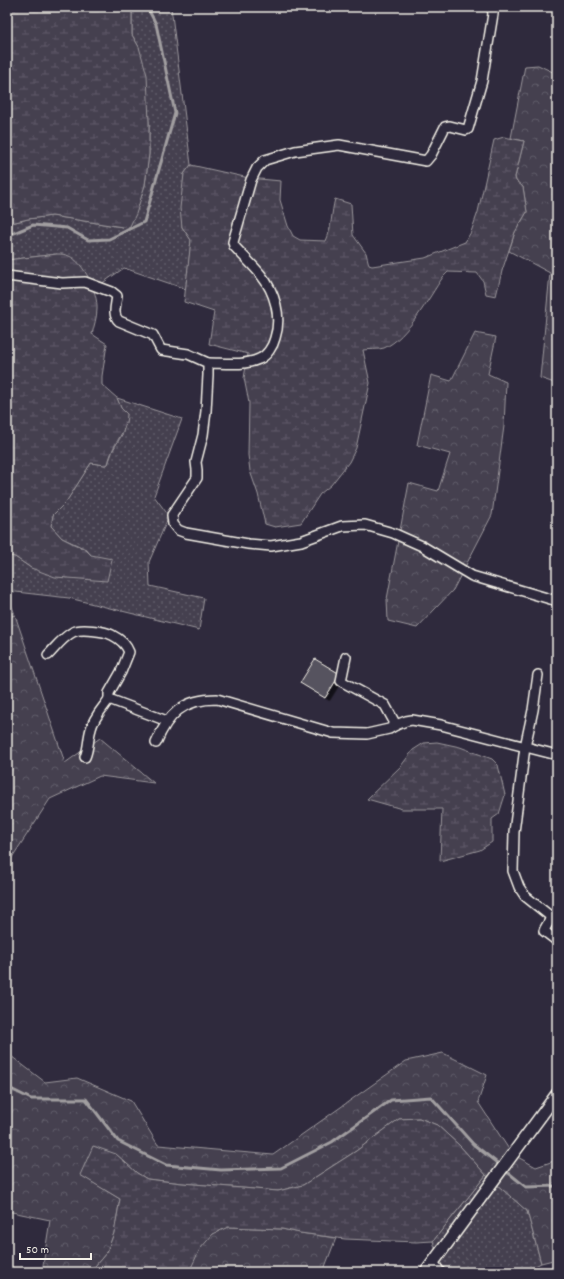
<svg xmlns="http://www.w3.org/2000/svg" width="564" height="1279" font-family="Dekko,sans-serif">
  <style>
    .grass { fill: url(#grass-dots); stroke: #9c989c }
    .forest { fill: url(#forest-crowns); stroke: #9c989c }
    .wetland { fill: url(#wetland-marsh); stroke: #9c989c }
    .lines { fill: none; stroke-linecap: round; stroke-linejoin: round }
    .stream { stroke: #a19ea0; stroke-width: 3 }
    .building { fill: #56525f; stroke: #f4f1e8; filter: url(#shadow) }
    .minor-casing { stroke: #f4f1e8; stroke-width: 12 }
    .tertiary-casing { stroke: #f4f1e8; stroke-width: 14 }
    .minor { stroke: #2f2a3d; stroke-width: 9 }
    .tertiary { stroke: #2f2a3d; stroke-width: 11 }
  </style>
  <defs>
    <pattern id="grass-dots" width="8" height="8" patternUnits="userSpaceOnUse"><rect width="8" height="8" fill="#454050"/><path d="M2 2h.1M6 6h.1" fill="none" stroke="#605c69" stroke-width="1.8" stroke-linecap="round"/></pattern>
    <pattern id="forest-crowns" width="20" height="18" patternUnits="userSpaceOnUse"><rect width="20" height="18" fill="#454050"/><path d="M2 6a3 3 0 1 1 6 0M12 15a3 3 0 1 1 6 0" fill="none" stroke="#605c69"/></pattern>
    <pattern id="wetland-marsh" width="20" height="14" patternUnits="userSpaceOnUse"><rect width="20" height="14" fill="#454050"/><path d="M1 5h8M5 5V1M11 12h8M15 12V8" fill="none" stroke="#605c69"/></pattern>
    <filter id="shadow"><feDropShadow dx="4.5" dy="2.5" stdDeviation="0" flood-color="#0009"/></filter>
  </defs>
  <rect width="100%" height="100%" fill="#2f2a3d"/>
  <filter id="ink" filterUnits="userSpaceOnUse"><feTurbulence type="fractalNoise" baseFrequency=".025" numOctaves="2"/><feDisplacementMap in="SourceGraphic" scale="8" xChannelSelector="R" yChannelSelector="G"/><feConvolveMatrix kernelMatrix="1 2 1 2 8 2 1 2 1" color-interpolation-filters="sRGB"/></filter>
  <g filter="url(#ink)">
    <g class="grass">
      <polygon points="132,7 171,7 191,165 184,174 182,227 191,240 186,289 124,268 94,289 57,254 7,260 7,224 28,219 52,216 129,228 145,185 149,154 149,122 139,47 132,35"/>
      <polygon points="117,398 182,419 154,496 169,516 149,562 150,586 204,598 199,630 69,598 7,591 7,555 15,557 31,568 91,555 86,549 62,538 51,526 53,515 66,502 91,463 105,465 108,464 113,450 123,433 127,414 121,408"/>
      <polygon points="7,593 15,615 7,618"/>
      <polygon points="486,1175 527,1211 541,1263 524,1272 449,1272 440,1265 433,1241"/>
    </g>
    <g class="forest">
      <polygon points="538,65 557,74 557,384 540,378 550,273 509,251 515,232 527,212 523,187 516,181 515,177 524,141 511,138 525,66"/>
      <polygon points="475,333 496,337 488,374 506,382 504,426 492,515 453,590 417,628 388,621 387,599 409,483 438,491 450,454 417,445 431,375 451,381"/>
      <polygon points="15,615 65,763 100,738 154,783 100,776 50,799 11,859 7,872 7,618"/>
      <path d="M7 1053 45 1082 77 1078 131 1101 158 1145 273 1155 406 1061 443 1053 487 1075 478 1102 512 1154 536 1167 557 1160V1209L555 1210C552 1227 557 1243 557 1259L541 1263 527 1211 486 1175 460 1146 437 1125 419 1118 399 1119 356 1151 303 1185 278 1191 182 1183 147 1179 137 1173 116 1154 81 1175 120 1199 114 1233 107 1252 90 1272H42L50 1220 7 1211Z"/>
      <path d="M228 1227 282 1229 300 1233 336 1238 323 1272H189C192 1260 203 1241 213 1234 217 1231 223 1229 228 1227Z"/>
    </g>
    <g class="wetland">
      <polygon points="7,7 132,7 132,35 139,47 147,75 149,122 149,154 145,185 136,214 129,228 52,216 28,219 7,224"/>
      <path d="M504 137 524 141 515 177 516 181 523 187 527 212 515 232 502 271 496 296 486 294 483 281 477 273 448 272 443 277C429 297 408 338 384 348 378 350 369 349 363 350L370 383 356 448 349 462 331 485 320 494 301 523 275 527 265 524 258 494 250 471 248 455 249 403 244 378 248 354 209 344 214 312 184 302 191 240 182 227 180 208 184 174 191 165 249 178 281 181 280 200 288 226 293 236 300 240 326 241C332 228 331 213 335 199L351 204 353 235 366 253 369 265 372 266 425 258 465 242 471 232 478 212 494 140Z"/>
      <path d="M57 254C61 254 65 254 69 256 84 262 98 293 97 309 97 317 94 326 92 334L107 344 102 376V385L117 398 121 408 127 414C127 428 119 437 113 449 111 454 109 459 108 464L105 465 91 463 66 502 53 515 51 526 62 538 86 550 91 555 112 559 107 581 55 577 31 568 15 557 7 555V260Z"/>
      <polygon points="437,742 460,747 492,759 498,765 505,795 499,814 492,819 492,842 480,850 440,861 442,809 402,809 367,799 401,766 413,750 424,743"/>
      <polygon points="419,1118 437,1125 460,1146 486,1175 433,1241 416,1242 345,1239 300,1233 282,1229 228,1227 213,1234 200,1249 189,1272 90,1272 107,1252 114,1233 120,1199 80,1175 93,1146 116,1154 137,1173 147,1179 182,1183 278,1191 303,1185 356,1151 399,1119"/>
      <polygon points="557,1209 557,1245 553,1221 555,1210"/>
    </g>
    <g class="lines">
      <g class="stream">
        <polyline points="7,236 33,225 67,228 88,240 109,239 144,222 175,113 156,24 147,7"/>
        <polyline points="7,1087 31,1099 86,1099 118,1141 166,1165 221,1170 281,1168 332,1142 391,1100 431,1097 473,1144 501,1166"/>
        <polyline points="505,1170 526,1187 557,1186"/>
      </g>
    </g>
    <polygon class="building" points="315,659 340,674 325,698 300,683"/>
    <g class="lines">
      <defs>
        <g id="minor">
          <path d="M7 276 62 283 85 282 112 292 117 296C116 305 112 315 119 321L153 335 161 350 188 354 208 363V375L206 411 203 435 196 462 197 470V478L172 515 173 524 178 530 186 533 248 544 271 546 301 541 342 526 365 525 393 533 422 546 472 576 557 601"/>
          <path d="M208 363C224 363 244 366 259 359 267 356 273 346 275 338 282 317 275 292 261 275 253 265 243 256 234 246L233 242 251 180 257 168 265 160 295 151 339 145 426 161 431 155 445 127 450 126 466 130 468 129 482 81 493 14 492 7"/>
          <path d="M48 655C55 648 63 637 73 632 80 628 105 631 112 635 120 639 126 644 129 652L121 672 109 693V699L167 721"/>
          <polyline points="346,657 341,681 385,705 396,725 406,721 412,720 441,725 557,755"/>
          <path d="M538 675 533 710 525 747 514 832 513 871 519 887 525 896 550 916C551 922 545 926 544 931L557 941"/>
          <path d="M156 743C168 714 183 699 217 699L333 733 367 734 389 729 396 725"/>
          <path d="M85 757C89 748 88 738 91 729 93 718 103 708 109 699"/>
          <polyline points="433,1262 440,1272"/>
        </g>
        <polyline id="tertiary" points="426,1272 557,1094"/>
      </defs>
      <use href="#minor" class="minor-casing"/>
      <use href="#tertiary" class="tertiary-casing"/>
      <use href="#minor" class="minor"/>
      <use href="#tertiary" class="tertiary"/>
    </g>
  </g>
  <rect width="564" height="1279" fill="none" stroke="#2f2a3d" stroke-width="24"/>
  <rect x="12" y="12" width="540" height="1255" fill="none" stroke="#f4f1e8" stroke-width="1.5" filter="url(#ink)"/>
  <path d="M20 1253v6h71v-6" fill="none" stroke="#f4f1e8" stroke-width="2"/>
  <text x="26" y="1253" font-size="12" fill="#f4f1e8" stroke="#2f2a3d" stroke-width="3" paint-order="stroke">50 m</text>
</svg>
